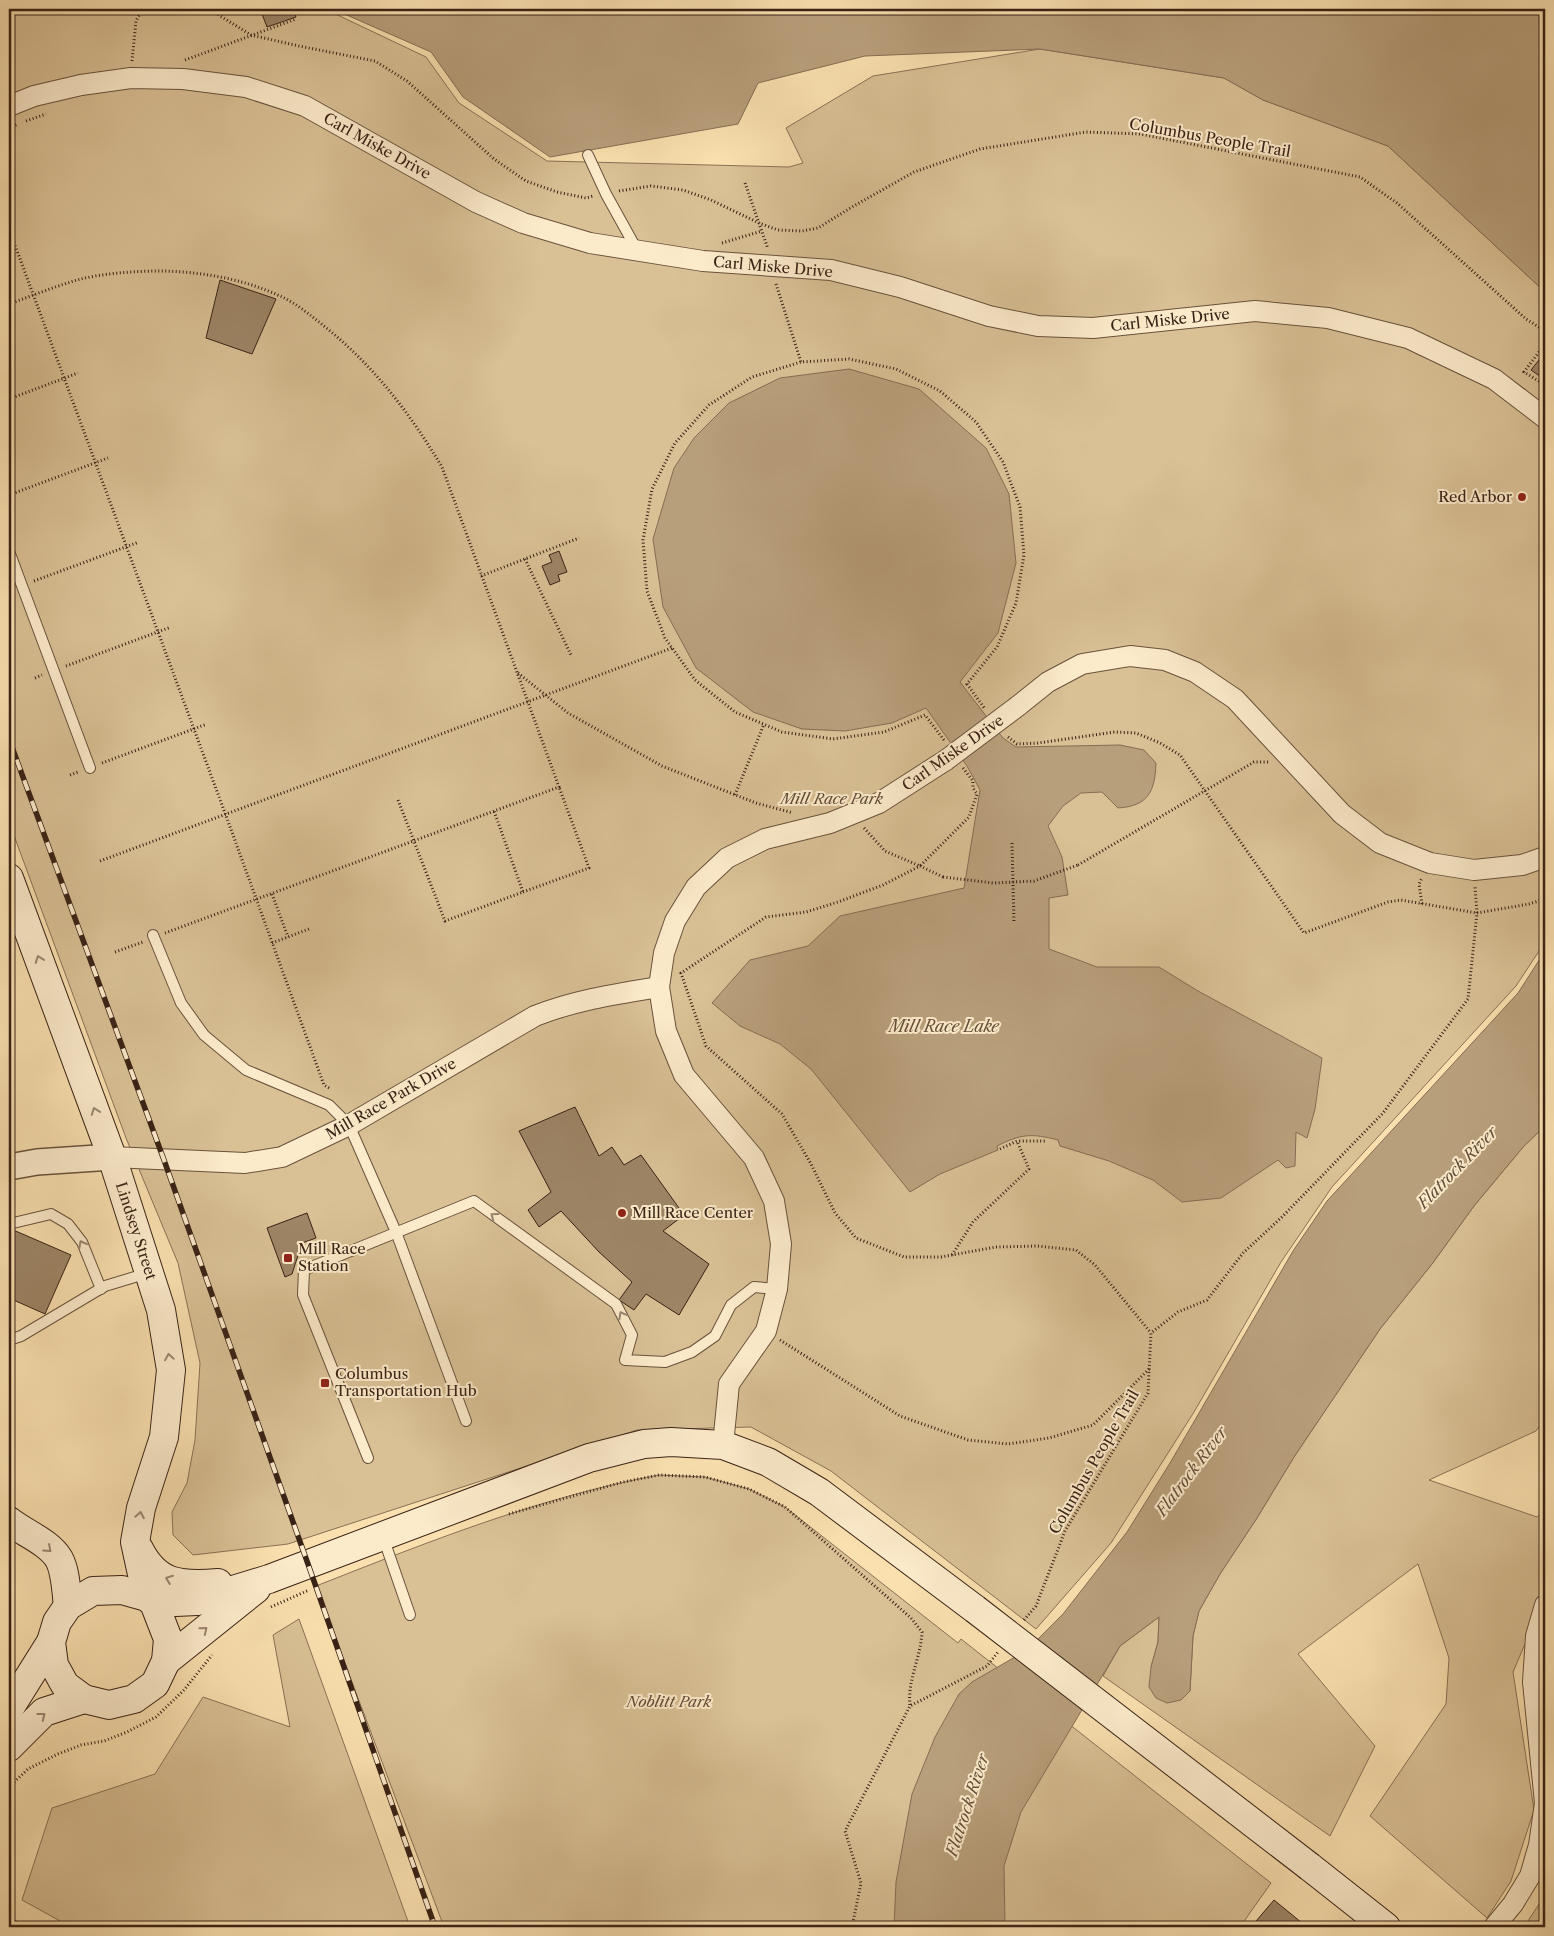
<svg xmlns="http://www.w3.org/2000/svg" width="1554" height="1936" font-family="'Libre Caslon Text',serif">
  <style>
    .green { fill: #d9c095; stroke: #897156 }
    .water { fill: #b89f7b; stroke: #856d53 }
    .building { fill: #9d8566; stroke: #392216 }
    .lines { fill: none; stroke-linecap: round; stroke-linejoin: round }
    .service-casing { stroke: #69523c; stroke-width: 12 }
    .minor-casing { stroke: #69523c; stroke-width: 22 }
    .tertiary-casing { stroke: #69523c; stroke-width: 28 }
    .secondary-casing { stroke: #392216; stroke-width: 30 }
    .path { stroke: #392216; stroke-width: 3; stroke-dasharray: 1 2.5; stroke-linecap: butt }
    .service { stroke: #fcebcb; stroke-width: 10 }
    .minor { stroke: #fcebcb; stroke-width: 20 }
    .tertiary { stroke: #fcebcb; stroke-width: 25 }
    .secondary { stroke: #fcebcb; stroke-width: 28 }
    .rail-casing { stroke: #392216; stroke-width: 5.5 }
    .rail { stroke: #fcebcb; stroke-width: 4; stroke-dasharray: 11; stroke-linecap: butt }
    .minor-bridge-casing { stroke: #69523c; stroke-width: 22; stroke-linecap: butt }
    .secondary-bridge-casing { stroke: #392216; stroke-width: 30; stroke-linecap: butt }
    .path-bridge { stroke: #392216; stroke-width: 3; stroke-dasharray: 1 2.5; stroke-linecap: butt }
    .minor-bridge { stroke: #fcebcb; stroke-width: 20 }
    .secondary-bridge { stroke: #fcebcb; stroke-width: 28 }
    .oneway { stroke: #9a8670 }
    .poi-dot { fill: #8f2418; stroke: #fcebcb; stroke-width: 2 }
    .labels { text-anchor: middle; stroke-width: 4; stroke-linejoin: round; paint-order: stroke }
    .street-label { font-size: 15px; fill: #392216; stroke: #fcebcb }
    .poi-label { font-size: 15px; fill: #392216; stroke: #fcebcb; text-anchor: start }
    .park-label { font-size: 15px; font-style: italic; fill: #614a36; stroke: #fcebcb }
    .water-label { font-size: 16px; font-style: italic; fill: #654e39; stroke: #fcebcb }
  </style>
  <rect width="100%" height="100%" fill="#fae0af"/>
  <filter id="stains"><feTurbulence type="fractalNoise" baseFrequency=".004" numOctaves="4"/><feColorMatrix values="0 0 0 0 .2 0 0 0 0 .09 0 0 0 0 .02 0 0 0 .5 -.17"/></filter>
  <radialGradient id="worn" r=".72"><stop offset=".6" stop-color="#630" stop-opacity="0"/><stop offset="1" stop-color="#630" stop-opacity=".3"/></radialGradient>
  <g class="green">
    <polygon points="9,9 325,9 426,57 459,103 547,161 789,167 803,163 786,128 873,76 1040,49 1224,78 1263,100 1388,146 1545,292 1545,942 1516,986 1332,1187 1281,1262 1194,1412 1111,1543 1036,1629 831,1471 751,1427 637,1430 288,1544 193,1555 173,1535 172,1512 187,1483 195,1440 200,1363 178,1263 126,1138 9,822"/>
    <polygon points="1545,1126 1545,1418 1536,1431 1429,1480 1537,1517 1545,1509 1545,1597 1513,1672 1534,1810 1511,1881 1487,1918 1370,1816 1446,1704 1449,1658 1418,1564 1298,1654 1375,1746 1330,1836 1103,1676 1120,1646 1159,1617 1158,1642 1151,1667 1190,1691 1193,1636 1199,1611 1220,1574 1257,1518 1294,1457 1380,1329 1432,1264 1474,1206 1524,1146"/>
    <path d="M659 1475 705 1477 749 1489 785 1507 958 1643 961 1639 1271 1883 1240 1927H444L316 1586C428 1542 540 1497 659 1475Z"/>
    <polygon points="299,1619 410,1927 71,1927 22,1900 52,1808 155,1774 203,1697 290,1727 273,1635"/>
    <polygon points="1545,1895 1545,1927 1524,1927"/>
  </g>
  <g class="water">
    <polygon points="333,9 1535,9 1545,18 1545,292 1388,146 1263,100 1224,78 1040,49 865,56 758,83 738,124 550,157 463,97 431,52"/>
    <path d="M849 369 919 389 986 448 1009 494 1016 563 998 633 960 682 1003 738 1016 747 1120 745 1144 750 1156 763C1155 792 1148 806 1118 808L1102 792 1081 793 1063 806 1048 826 1062 857 1068 895 1049 898V949L1097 967H1159L1198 991 1322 1058 1315 1109 1307 1138 1296 1132 1295 1166 1286 1168 1278 1160 1221 1198 1182 1202 1153 1180 1109 1161 1060 1146 1058 1140C1031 1133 1021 1134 997 1146L998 1150 940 1174 910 1192 811 1069 780 1044 740 1026 712 1003 750 960 808 946 840 916 964 888 980 790 967 766 926 708 892 723 845 731 802 729 753 712 696 668 663 607 653 539 674 468 694 438 729 403 780 378Z"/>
    <polygon points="1545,951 1545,1126 1524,1146 1474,1206 1432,1264 1380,1329 1294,1457 1257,1518 1220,1574 1199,1611 1193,1636 1190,1691 1181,1700 1167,1703 1156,1698 1149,1687 1151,1667 1158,1642 1159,1617 1120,1646 1021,1812 1004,1866 1005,1927 894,1927 896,1882 912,1794 935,1737 959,1694 972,1682 1027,1650 1063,1614 1127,1532 1170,1463 1293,1251 1327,1201 1518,993"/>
  </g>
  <g class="building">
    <polygon points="276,9 293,9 296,17 267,27 262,14"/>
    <polygon points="220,280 276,299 252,354 206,338"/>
    <polygon points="1543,355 1545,357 1545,374 1544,373 1541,377 1531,370"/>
    <polygon points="559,551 567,572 558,575 560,581 550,585 542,566 552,562 549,555"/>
    <polygon points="575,1107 599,1156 612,1147 624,1165 641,1155 684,1215 663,1231 709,1264 679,1315 646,1294 634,1310 619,1300 632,1282 599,1252 561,1211 539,1227 528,1210 551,1192 519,1131"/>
    <polygon points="307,1213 316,1238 302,1243 292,1274 285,1277 267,1228"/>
    <polygon points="11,1229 71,1255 45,1314 9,1298 9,1234"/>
    <polygon points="1274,1900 1307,1927 1251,1927"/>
    <polygon points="9,1917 27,1927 9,1927"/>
  </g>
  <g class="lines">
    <defs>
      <g id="service">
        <polyline points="588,155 606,194 637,250"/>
        <polyline points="9,551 90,768"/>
        <polyline points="153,935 181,1003 204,1035 246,1070 329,1105 349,1125 396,1232 466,1421"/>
        <polyline points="9,1224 51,1214 68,1224 82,1242 101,1289"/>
        <polyline points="9,1340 21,1336 105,1286 148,1273"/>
        <polyline points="368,1458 303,1295 304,1270 474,1201 616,1304 632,1335 625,1360 665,1362 692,1352 715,1336 731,1305 754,1287 777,1289"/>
        <polyline points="383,1537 410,1615"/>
      </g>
      <g id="minor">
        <polyline points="9,106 34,96 81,85 131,78 183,79 246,87 305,106 476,202 523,223 590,243 703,261 831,270 900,287 989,316 1038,326 1093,328 1255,311 1328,318 1408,338 1494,379 1545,418"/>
        <polyline points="1018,706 1048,682 1082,664 1130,656 1165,660 1195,672 1235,699 1342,814 1380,843 1430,863 1474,870 1522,865 1545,857"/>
        <path d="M112 1157 245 1163 282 1157 349 1125 535 1016C575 1000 616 994 659 987"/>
        <polyline points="723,1445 729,1384 766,1331 777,1289 781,1244 774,1201 754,1158 684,1075 666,1031 659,987 664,953 675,921 696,887 727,858 765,839 830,823 879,803 946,760"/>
        <polyline points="1494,1927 1513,1904 1530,1876 1539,1845 1545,1803 1533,1682 1536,1636 1545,1605"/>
      </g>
      <polyline id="tertiary" points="9,1167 37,1162 112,1157"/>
      <g id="secondary">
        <polyline points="9,878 112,1157 161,1310 171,1370 164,1437 141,1508 135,1542 147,1597"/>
        <path d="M9 1521C24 1533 49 1542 59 1559 66 1572 66 1591 68 1606"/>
        <path d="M139 1549C157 1585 181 1586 218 1583"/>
        <polygon points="122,1590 147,1597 154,1603 168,1639 166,1661 155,1684 134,1699 109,1705 84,1699 65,1685 54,1665 51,1642 57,1622 68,1606 93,1591"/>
        <polyline points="154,1603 197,1601 269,1579 589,1458 644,1444 671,1442 723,1445 768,1462 819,1492 975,1609"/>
        <polyline points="166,1661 256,1589"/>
        <polyline points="9,1709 51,1642"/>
        <polyline points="9,1747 44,1712 84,1699"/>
        <polyline points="1310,1867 1386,1927"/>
      </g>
    </defs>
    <use href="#service" class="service-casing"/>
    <use href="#minor" class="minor-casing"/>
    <use href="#tertiary" class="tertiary-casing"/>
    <use href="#secondary" class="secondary-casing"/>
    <g class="path">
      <polyline points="209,9 251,35 299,46 375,61 407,81 494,159 526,181 557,192 586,198 593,196"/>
      <polyline points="185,60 296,19"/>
      <polyline points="132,61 136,21 142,9"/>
      <polyline points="26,121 46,114"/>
      <polyline points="9,128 18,124"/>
      <polyline points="745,183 768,249"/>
      <polyline points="619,191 651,186 683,190 711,200 759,223 778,230 802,231 818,228 852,207 914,172 980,149 1086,132 1140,134 1360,177 1397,203 1526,319 1545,331"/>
      <polyline points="9,229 225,813 324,1085 331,1089"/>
      <polyline points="722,243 762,231"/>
      <polyline points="776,284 801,362"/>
      <path d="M9 304C31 296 54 287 77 280 104 273 135 271 163 271 203 272 243 279 280 296 296 303 310 315 324 326 374 366 409 412 442 467L559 787 165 933"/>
      <polyline points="1545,385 1524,372 1545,344"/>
      <polyline points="9,399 78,373"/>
      <polyline points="9,495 108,458"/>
      <polyline points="525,559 571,655"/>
      <polyline points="481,576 579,538"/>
      <polyline points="34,581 139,542"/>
      <polyline points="66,666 171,627"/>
      <polyline points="518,673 568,713 662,766 756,803 793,813"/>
      <polyline points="35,678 42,675"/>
      <polyline points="1008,737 1017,744 1038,743 1115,732 1136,733 1160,743 1180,755 1304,933 1388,902 1401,900 1477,913 1475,887"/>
      <polyline points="944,740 925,715 884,732 833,739 782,732 735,712 695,680 665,638 647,591 643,540 652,489 675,443 709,405 752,377 801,362 849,359 896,369 940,391 976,422 1003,462 1020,507 1024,555 1016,603 997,647 967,684 985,709"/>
      <polyline points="102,763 207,724"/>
      <polyline points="70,775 78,772"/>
      <polyline points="735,795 764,724"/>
      <polyline points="398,800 445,921 523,892 494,811"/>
      <polyline points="864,828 885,851 920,866 969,817 977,794 973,788 973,781 963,768"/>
      <polyline points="1012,843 1014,923"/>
      <polyline points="100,861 672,648"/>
      <polyline points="1078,865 1254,762 1269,762"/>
      <polyline points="943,877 920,866 883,885 838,902 806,912 766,917 681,973 706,1046 782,1114 811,1164 835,1213 856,1238 904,1257 941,1257 996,1247 1037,1246 1076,1250 1095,1265 1151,1333"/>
      <polyline points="523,892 589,868 559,787"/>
      <polyline points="272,894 288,937"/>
      <polyline points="1422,904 1419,884 1422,878"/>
      <polyline points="272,943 309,929"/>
      <polyline points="115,952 143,942"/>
      <polyline points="1000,1149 1017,1141 1045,1141"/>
      <polyline points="952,1255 973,1222 1029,1169 1017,1141"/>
      <polyline points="780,1340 900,1416 968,1440 1008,1444 1049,1438 1093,1425 1150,1368"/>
      <path d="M509 1514 623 1482 659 1475 705 1477 749 1489 785 1507 911 1618 922 1632C921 1657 907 1681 910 1706"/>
      <polyline points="271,1607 309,1590"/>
      <polyline points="1024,1620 1036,1606 1065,1531 1148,1393 1151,1333 1178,1312 1207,1300 1243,1253 1283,1216 1383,1113 1468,999 1477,913 1529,904 1545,899"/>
      <polyline points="9,1787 28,1769 58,1754 81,1745 104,1741 127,1732 156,1717 184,1690 212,1655"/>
      <polyline points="852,1927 861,1883 845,1831 910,1706 987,1666 998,1652"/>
    </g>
    <use href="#service" class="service"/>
    <use href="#minor" class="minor"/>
    <use href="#tertiary" class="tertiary"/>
    <use href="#secondary" class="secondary"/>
    <defs>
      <polyline id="rail" points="9,739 164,1160 308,1564 435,1927"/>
    </defs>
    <use href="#rail" class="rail-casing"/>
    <use href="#rail" class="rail"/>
    <defs>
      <polyline id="minor-bridge" points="946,760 1018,706"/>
      <polyline id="secondary-bridge" points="975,1609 1310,1867"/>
    </defs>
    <use href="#minor-bridge" class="minor-bridge-casing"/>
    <use href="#secondary-bridge" class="secondary-bridge-casing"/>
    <polyline class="path-bridge" points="943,877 993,883 1034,881 1078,865"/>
    <use href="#minor-bridge" class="minor-bridge"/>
    <use href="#secondary-bridge" class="secondary-bridge"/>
  </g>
  <defs><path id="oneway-chevron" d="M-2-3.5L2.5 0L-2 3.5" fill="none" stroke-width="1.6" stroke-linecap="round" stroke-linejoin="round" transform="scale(1.25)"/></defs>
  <g class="oneway">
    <use href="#oneway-chevron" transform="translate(39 959) rotate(-110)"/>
    <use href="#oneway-chevron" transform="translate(95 1111) rotate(-110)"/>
    <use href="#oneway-chevron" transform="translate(494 1216) rotate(-144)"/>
    <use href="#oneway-chevron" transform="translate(82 1244) rotate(-118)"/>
    <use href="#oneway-chevron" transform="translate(622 1315) rotate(-118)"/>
    <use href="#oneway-chevron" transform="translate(169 1357) rotate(-99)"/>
    <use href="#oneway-chevron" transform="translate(140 1515) rotate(-80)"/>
    <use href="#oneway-chevron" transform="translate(48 1549) rotate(42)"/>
    <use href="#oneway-chevron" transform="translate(169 1579) rotate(-159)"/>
    <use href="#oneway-chevron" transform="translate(204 1630) rotate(-39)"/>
    <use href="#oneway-chevron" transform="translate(42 1716) rotate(-38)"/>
  </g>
  <g class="poi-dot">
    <circle cx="1522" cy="497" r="5"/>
    <circle cx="622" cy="1213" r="5"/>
    <rect x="283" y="1253" width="10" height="10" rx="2.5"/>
    <rect x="320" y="1378" width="10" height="10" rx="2.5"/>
  </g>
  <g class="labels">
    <g class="street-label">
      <text transform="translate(1210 138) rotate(10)" y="5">Columbus People Trail</text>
      <text transform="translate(377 146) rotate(29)" y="5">Carl Miske Drive</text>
      <text transform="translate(773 267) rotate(5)" y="5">Carl Miske Drive</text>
      <text transform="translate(1170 320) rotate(-6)" y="5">Carl Miske Drive</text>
      <text transform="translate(953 753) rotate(-35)" y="5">Carl Miske Drive</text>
      <text transform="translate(391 1099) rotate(-30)" y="5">Mill Race Park Drive</text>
      <text transform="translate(136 1231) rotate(72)" y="5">Lindsey Street</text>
      <text transform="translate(1094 1462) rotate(-60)" y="5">Columbus People Trail</text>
    </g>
    <g class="poi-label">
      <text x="1512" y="502" text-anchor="end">Red Arbor</text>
      <text x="632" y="1218">Mill Race Center</text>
      <text x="298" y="1254">Mill Race<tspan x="298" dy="17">Station</tspan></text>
      <text x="335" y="1379">Columbus<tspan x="335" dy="17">Transportation Hub</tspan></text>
    </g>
    <g class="park-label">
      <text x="832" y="804">Mill Race Park</text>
      <text x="669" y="1707">Noblitt Park</text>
    </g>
    <g class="water-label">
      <text x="944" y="1032">Mill Race Lake</text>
      <text transform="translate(1457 1167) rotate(-46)" y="6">Flatrock River</text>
      <text transform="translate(1191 1471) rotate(-53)" y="6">Flatrock River</text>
      <text transform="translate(967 1805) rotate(-72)" y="6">Flatrock River</text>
    </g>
  </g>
  <rect width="1554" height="1936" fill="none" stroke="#fae0af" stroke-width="30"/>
  <rect x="10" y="10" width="1534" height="1916" fill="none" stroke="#392216" stroke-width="2.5"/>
  <rect x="15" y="15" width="1524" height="1906" fill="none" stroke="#392216"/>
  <rect width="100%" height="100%" filter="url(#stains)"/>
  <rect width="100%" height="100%" fill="url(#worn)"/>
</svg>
